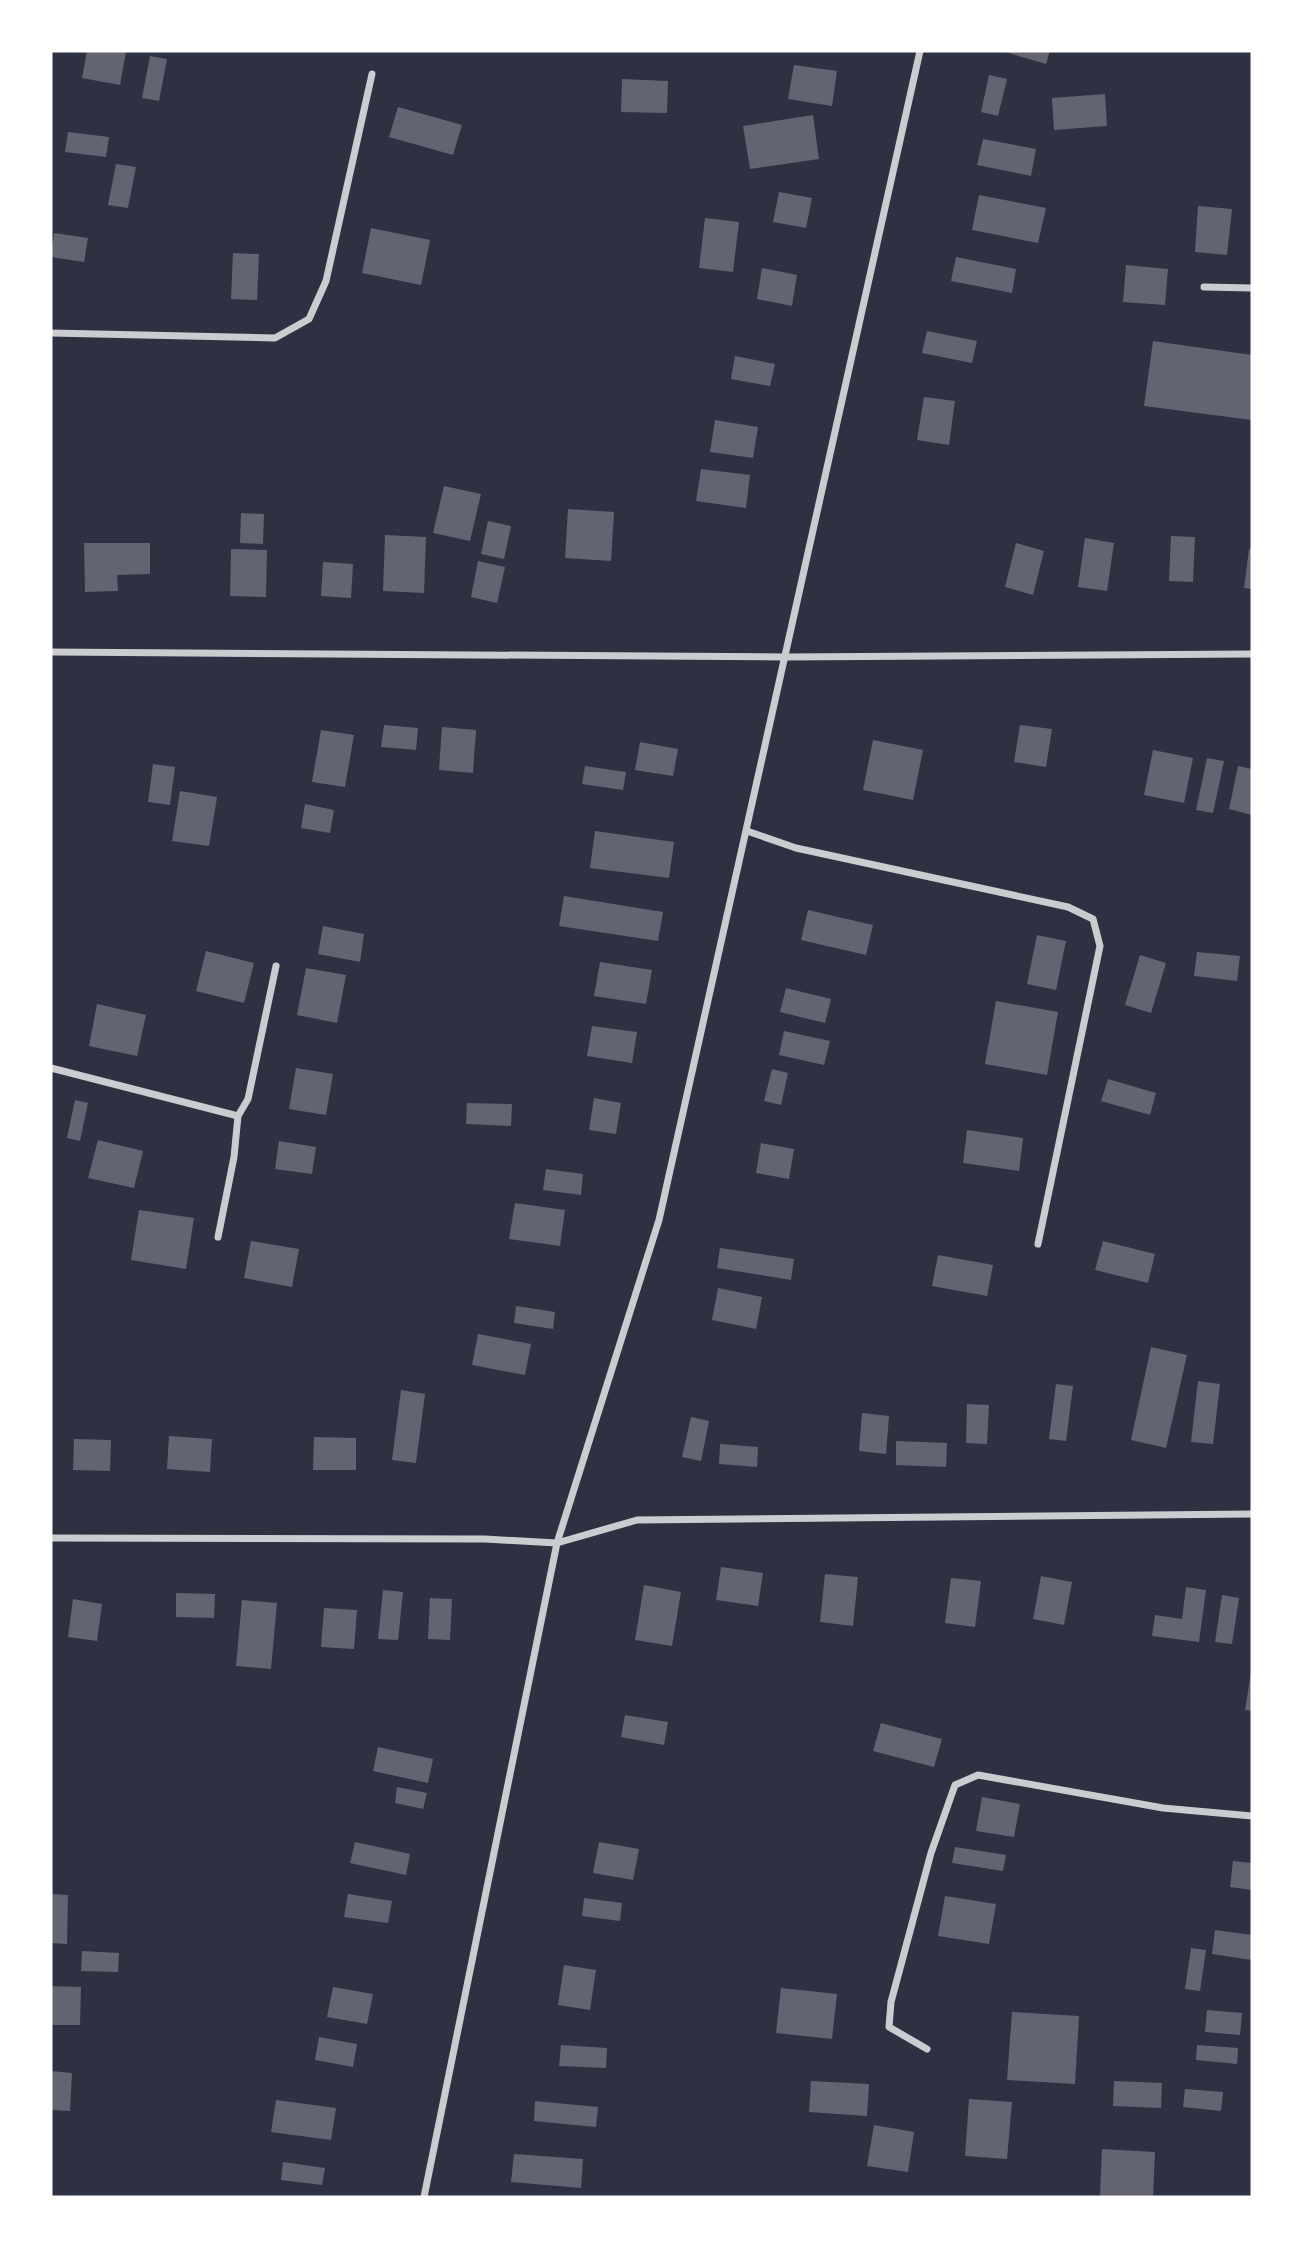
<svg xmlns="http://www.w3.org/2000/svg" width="1303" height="2248" font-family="'Exo 2',sans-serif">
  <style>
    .building { fill: #626471 }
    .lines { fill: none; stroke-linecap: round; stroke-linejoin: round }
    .minor { stroke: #caccd0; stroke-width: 7 }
  </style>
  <rect width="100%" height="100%" fill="#2d3142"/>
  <g class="building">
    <polygon points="87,51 126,52 120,85 82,78"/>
    <polygon points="1002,51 1050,51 1046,64"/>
    <polygon points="150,56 167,59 159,101 142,98"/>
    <polygon points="794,65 837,71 832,106 788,99"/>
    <polygon points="989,75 1007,79 998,116 981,112"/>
    <polygon points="622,79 668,81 667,113 621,112"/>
    <polygon points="1105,94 1107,126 1054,130 1052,98"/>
    <polygon points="398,107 462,125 453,155 389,137"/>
    <polygon points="813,115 819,159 750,169 743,126"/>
    <polygon points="68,132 109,137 106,157 65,152"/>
    <polygon points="983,139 1036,149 1031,176 977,165"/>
    <polygon points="116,164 136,167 128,208 108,205"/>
    <polygon points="779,192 812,198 806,228 773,222"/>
    <polygon points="979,195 1046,208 1038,243 972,230"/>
    <polygon points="1198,206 1232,209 1227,255 1195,252"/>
    <polygon points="705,218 739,222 733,272 699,268"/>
    <polygon points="371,228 430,240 421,285 362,273"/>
    <polygon points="54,233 88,238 84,262 51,257"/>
    <polygon points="233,253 259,254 257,300 231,299"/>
    <polygon points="956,257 1016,269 1012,293 951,281"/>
    <polygon points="1126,265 1168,269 1165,305 1123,302"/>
    <polygon points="762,268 797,275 792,306 757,299"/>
    <polygon points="927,331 977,341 972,363 922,353"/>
    <polygon points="1153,341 1252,355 1252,420 1144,406"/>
    <polygon points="735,356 775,364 770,386 731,379"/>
    <polygon points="924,397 955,401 949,445 917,440"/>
    <polygon points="715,420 758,427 753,458 710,452"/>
    <polygon points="701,469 750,475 746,508 696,501"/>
    <polygon points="444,486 481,494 470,541 433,533"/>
    <polygon points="568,509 614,512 611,561 565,558"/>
    <polygon points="241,513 264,514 263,544 240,543"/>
    <polygon points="488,521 511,526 504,559 481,554"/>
    <polygon points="385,535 426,537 424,593 383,591"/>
    <polygon points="1171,536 1195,537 1193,582 1169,581"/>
    <polygon points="1085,538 1114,543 1107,591 1078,587"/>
    <polygon points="84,543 150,543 150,574 117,575 118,591 85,592"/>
    <polygon points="1016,543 1044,551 1033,595 1005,587"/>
    <polygon points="231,549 267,550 266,597 230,596"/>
    <polygon points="1249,549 1252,549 1252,589 1244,588"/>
    <polygon points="478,561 505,567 497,603 471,597"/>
    <polygon points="323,562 353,564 351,598 321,596"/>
    <polygon points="384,725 418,728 416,750 381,747"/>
    <polygon points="1020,725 1052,729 1046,767 1014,762"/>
    <polygon points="442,727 476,730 473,773 439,770"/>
    <polygon points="321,730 354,735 345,787 312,782"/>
    <polygon points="873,740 923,750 913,800 863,790"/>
    <polygon points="640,742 678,749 673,776 635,770"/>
    <polygon points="1153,750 1193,758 1184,803 1144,795"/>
    <polygon points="1207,758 1224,761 1213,813 1196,810"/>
    <polygon points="153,764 175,767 170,805 148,802"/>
    <polygon points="585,766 626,772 623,790 582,784"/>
    <polygon points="1238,766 1252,769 1252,815 1229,809"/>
    <polygon points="180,791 217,797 209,846 172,841"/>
    <polygon points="305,804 334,810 330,833 301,828"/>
    <polygon points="595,831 674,842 669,878 590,868"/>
    <polygon points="564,896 663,912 658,941 559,926"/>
    <polygon points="808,910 873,925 866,955 801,940"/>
    <polygon points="323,926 364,934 360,962 318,954"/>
    <polygon points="1037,935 1066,941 1056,990 1027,984"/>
    <polygon points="206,951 254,963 244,1003 196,991"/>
    <polygon points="1197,952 1240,956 1237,981 1194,976"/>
    <polygon points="1140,955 1166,963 1151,1013 1125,1005"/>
    <polygon points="600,962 652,970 646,1004 594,996"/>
    <polygon points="306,968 346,975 337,1023 297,1015"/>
    <polygon points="786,988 831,999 825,1023 780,1012"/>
    <polygon points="996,1001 1058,1012 1047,1075 985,1064"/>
    <polygon points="97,1004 146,1015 137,1056 89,1046"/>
    <polygon points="592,1026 637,1032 632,1063 587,1056"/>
    <polygon points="784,1031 830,1041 824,1065 779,1055"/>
    <polygon points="296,1068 333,1074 326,1115 289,1109"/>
    <polygon points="772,1069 788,1073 781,1105 764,1101"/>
    <polygon points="1108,1079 1156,1093 1150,1115 1101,1101"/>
    <polygon points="594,1098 621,1103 616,1134 589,1130"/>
    <polygon points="75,1100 88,1103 80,1141 67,1138"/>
    <polygon points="467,1103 512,1104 511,1126 466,1124"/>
    <polygon points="967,1130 1023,1138 1019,1171 963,1163"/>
    <polygon points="98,1140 143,1151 134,1188 88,1178"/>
    <polygon points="279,1141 316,1147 312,1174 275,1169"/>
    <polygon points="761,1143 794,1149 789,1179 756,1173"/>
    <polygon points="546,1169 583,1174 581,1195 543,1190"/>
    <polygon points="515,1203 565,1210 560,1246 509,1239"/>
    <polygon points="139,1210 194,1218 186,1269 131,1260"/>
    <polygon points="251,1241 299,1249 292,1287 244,1278"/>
    <polygon points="1103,1241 1155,1254 1148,1283 1095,1270"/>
    <polygon points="720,1248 794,1259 791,1280 717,1268"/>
    <polygon points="938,1255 993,1265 987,1296 932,1286"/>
    <polygon points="718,1288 762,1297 756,1329 712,1320"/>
    <polygon points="516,1306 555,1312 553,1329 514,1323"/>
    <polygon points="478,1334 531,1344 525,1375 472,1365"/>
    <polygon points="1151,1347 1187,1355 1166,1448 1131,1440"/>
    <polygon points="1198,1381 1220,1384 1213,1444 1191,1442"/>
    <polygon points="1056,1384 1073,1386 1066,1441 1049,1439"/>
    <polygon points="401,1390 425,1394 416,1463 392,1460"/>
    <polygon points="967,1404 989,1405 987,1444 966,1443"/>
    <polygon points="862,1413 889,1416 886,1454 859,1451"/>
    <polygon points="691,1417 709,1421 701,1461 682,1457"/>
    <polygon points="169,1436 212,1439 210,1472 167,1469"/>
    <polygon points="314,1437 356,1438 356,1470 313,1470"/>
    <polygon points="74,1439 111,1440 110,1471 73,1470"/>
    <polygon points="896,1441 947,1443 946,1467 896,1465"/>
    <polygon points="720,1444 758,1447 757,1467 719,1464"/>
    <polygon points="721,1567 763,1573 758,1606 716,1600"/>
    <polygon points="825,1574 858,1577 853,1626 820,1622"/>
    <polygon points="1041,1576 1072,1582 1064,1625 1033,1619"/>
    <polygon points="951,1578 981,1581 975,1627 945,1623"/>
    <polygon points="644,1585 681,1592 672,1646 635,1640"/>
    <polygon points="1186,1587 1206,1590 1199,1642 1152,1636 1155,1615 1182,1619"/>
    <polygon points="383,1590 403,1592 398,1640 378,1639"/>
    <polygon points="176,1593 215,1594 214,1618 176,1617"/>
    <polygon points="1222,1595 1239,1598 1232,1644 1215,1642"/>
    <polygon points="430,1598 452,1599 450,1640 428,1639"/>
    <polygon points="73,1599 102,1604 97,1641 68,1637"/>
    <polygon points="242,1600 277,1603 271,1669 236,1666"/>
    <polygon points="324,1608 357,1610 354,1649 321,1647"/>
    <polygon points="1251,1673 1252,1674 1252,1711 1245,1710"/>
    <polygon points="625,1715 668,1722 664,1745 621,1737"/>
    <polygon points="881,1723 942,1739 934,1767 873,1751"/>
    <polygon points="378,1747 433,1759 428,1783 373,1771"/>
    <polygon points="397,1787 427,1793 423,1809 395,1803"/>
    <polygon points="982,1797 1020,1804 1014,1837 976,1831"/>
    <polygon points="355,1842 410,1854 406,1875 350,1863"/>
    <polygon points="599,1842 639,1849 633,1880 593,1873"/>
    <polygon points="955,1847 1006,1855 1003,1871 952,1863"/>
    <polygon points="1233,1861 1252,1863 1252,1890 1230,1887"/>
    <polygon points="51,1894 68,1895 67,1944 51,1943"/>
    <polygon points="348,1894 392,1901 388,1923 344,1917"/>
    <polygon points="945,1896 996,1904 989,1944 938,1936"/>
    <polygon points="584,1898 622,1903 620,1921 582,1916"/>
    <polygon points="1215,1930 1252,1935 1252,1960 1212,1954"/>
    <polygon points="1191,1948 1206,1950 1200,1991 1185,1989"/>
    <polygon points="82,1951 119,1953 118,1972 81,1971"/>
    <polygon points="564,1965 596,1970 590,2010 558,2005"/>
    <polygon points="51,1986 81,1987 80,2025 51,2025"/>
    <polygon points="333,1987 373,1994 367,2024 327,2017"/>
    <polygon points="781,1988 837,1994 832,2039 776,2033"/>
    <polygon points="1207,2010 1242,2013 1240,2035 1205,2032"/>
    <polygon points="1012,2012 1079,2016 1075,2084 1007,2080"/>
    <polygon points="319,2037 357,2044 353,2067 315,2060"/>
    <polygon points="561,2045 607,2048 606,2068 559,2066"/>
    <polygon points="1197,2045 1238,2048 1237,2064 1196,2060"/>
    <polygon points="51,2071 72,2073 70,2111 51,2110"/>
    <polygon points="811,2081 869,2084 867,2116 809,2112"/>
    <polygon points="1114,2081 1162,2083 1161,2108 1113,2106"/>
    <polygon points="1185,2089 1223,2092 1221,2111 1183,2107"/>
    <polygon points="969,2099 1012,2102 1007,2159 965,2156"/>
    <polygon points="276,2100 336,2108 331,2140 271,2132"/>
    <polygon points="535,2101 598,2107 596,2127 534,2121"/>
    <polygon points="874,2125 914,2132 908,2172 867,2166"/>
    <polygon points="1102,2149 1155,2152 1153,2197 1100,2197"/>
    <polygon points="514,2154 583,2159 581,2188 511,2182"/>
    <polygon points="283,2162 325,2168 322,2185 281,2180"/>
  </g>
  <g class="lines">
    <g class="minor">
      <polyline points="1204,287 1252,288"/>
      <polyline points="51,333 275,338 309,319 326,281 372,74"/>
      <polyline points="51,652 785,657 1252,654"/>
      <polyline points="747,831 796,848 1068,907 1093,919 1100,946 1038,1244"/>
      <polyline points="51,1068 238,1116"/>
      <polyline points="218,1237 234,1157 238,1116 248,1099 276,966"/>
      <polyline points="51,1538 485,1539 557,1543 637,1520 1252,1514"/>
      <polyline points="927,2049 889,2027 891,2002 931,1853 955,1785 978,1775 1163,1808 1252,1816"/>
      <polyline points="424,2197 557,1543 659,1220 920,51"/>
    </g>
  </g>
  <rect width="1303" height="2248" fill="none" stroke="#ffffff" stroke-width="105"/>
</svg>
